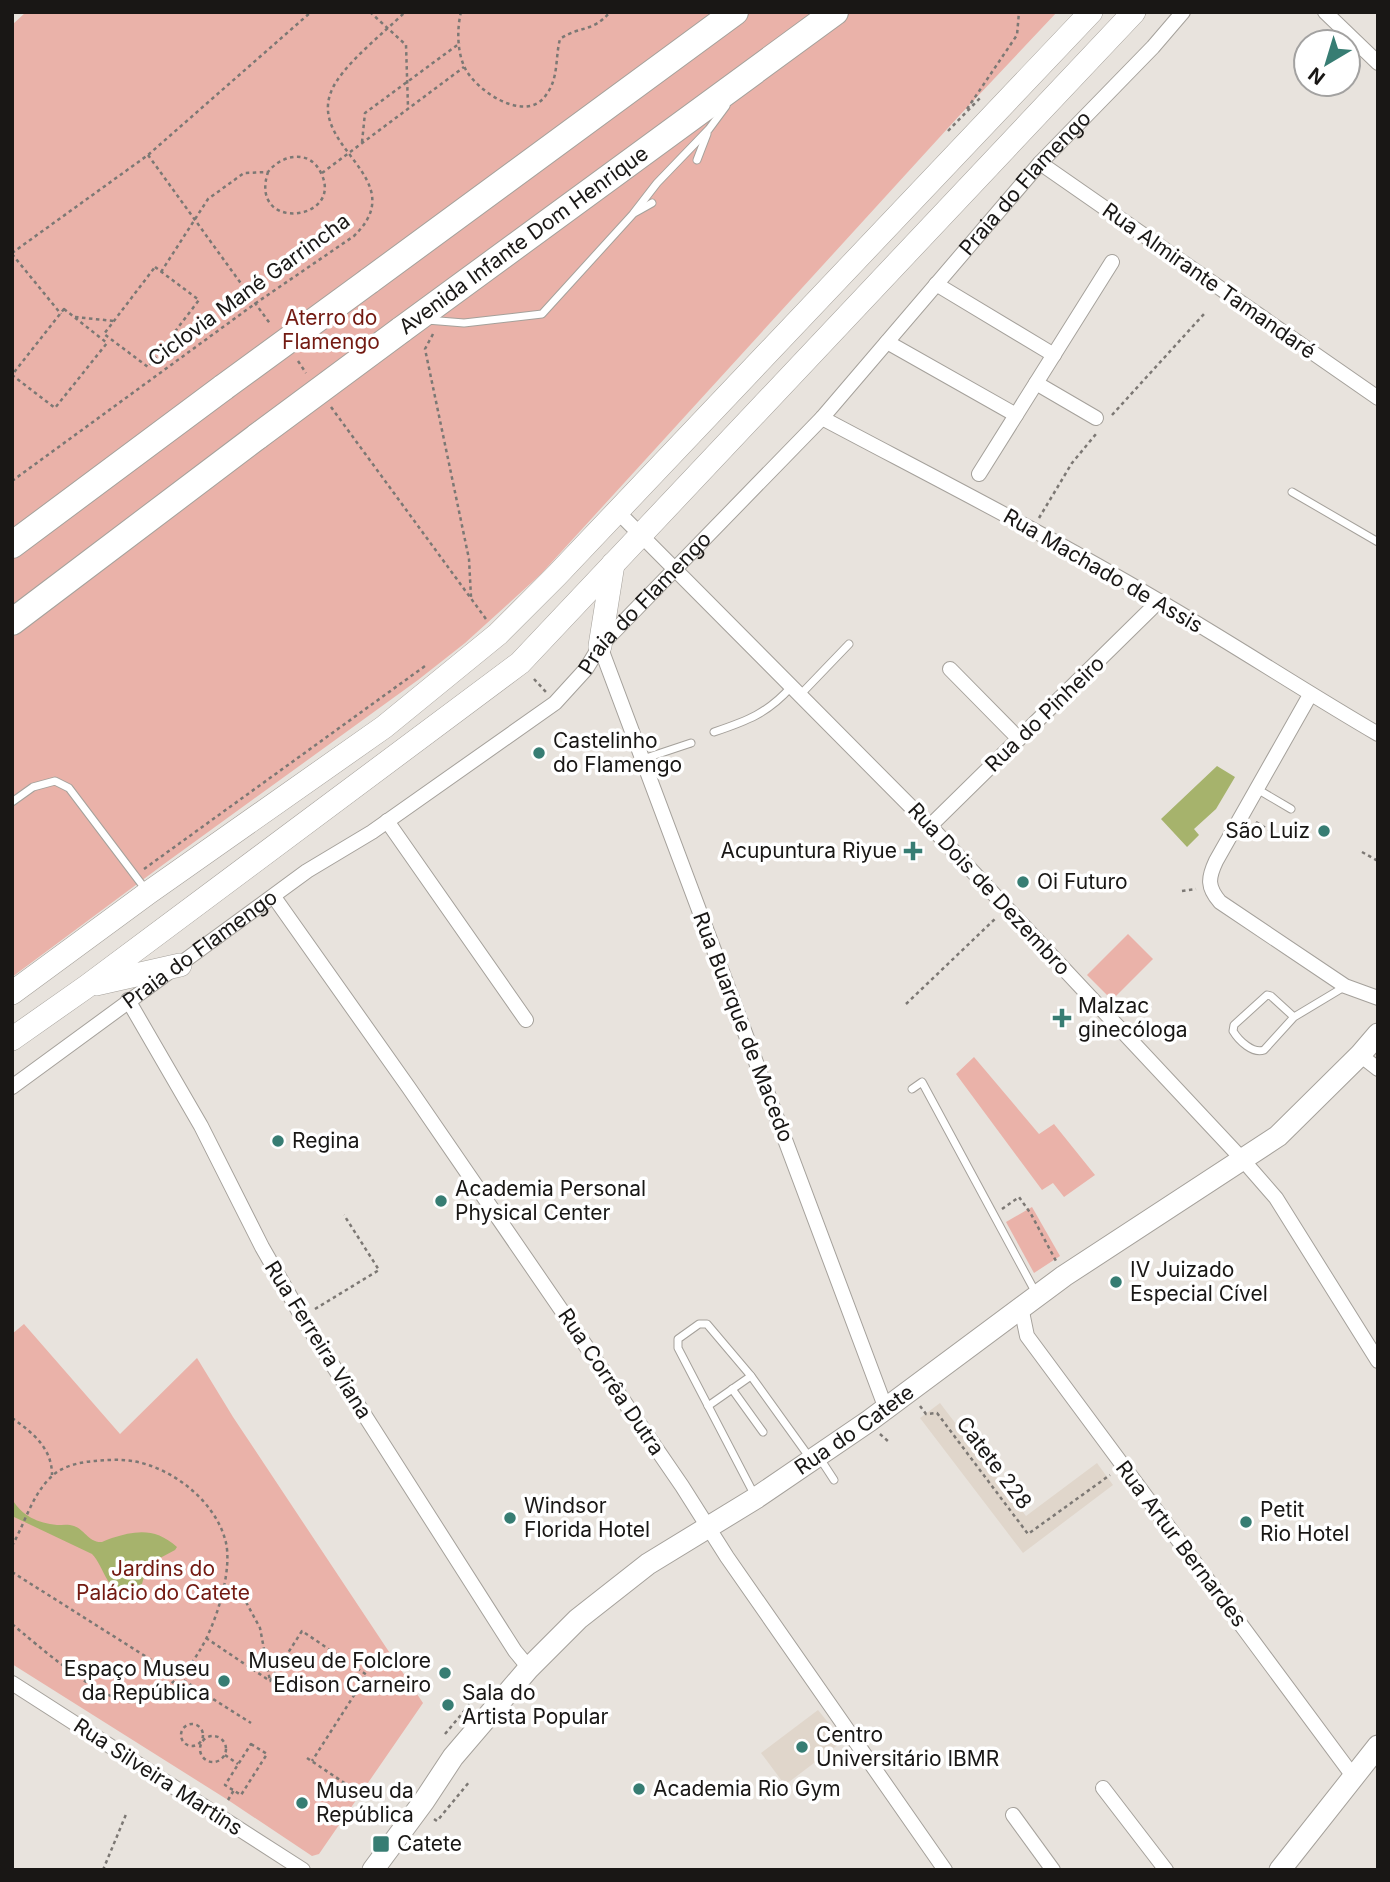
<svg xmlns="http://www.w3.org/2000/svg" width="1390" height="1882" font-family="Inter,sans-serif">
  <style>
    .built { fill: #e0d6cb }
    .green { fill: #eab2a9 }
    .water { fill: #a6b36c }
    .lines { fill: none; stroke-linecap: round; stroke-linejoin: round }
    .lane-casing { stroke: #a5a19b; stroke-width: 9 }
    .street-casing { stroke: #a5a19b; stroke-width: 16 }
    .secondary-casing { stroke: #a5a19b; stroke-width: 23 }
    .primary-casing { stroke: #a5a19b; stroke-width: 24 }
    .highway-casing { stroke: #a5a19b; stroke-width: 28 }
    .path { stroke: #7c7874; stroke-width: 2.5; stroke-dasharray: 3.5 3.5; stroke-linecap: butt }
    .lane { stroke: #fff; stroke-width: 7 }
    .street { stroke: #fff; stroke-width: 14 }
    .secondary { stroke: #fff; stroke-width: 21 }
    .primary { stroke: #fff; stroke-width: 23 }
    .highway { stroke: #fff; stroke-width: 26 }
    .highway-bridge-casing { stroke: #a5a19b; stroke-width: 28; stroke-linecap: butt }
    .highway-bridge { stroke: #fff; stroke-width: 26 }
    .poi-dot { fill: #377d73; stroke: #fff; stroke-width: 2.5 }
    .labels { text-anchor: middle; stroke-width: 7; stroke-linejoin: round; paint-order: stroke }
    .street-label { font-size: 21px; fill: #191715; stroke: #fff }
    .park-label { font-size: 21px; fill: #731a12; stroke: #fff }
    .poi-label { font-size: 21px; fill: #191715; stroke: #fff; text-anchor: start }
  </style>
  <rect width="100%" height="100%" fill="#e8e3dd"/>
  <g class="built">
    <polygon points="940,1403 1026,1516 1097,1463 1113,1485 1023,1553 920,1418"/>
    <polygon points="818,1710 843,1741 785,1785 761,1753"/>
  </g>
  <g class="green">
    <polygon points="26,12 1057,12 959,116 541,574 465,643 418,680 164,864 12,977 12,25"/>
    <polygon points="1128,934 1153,959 1112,1000 1087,975"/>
    <polygon points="974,1057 1039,1134 1054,1124 1095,1175 1064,1197 1053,1183 1042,1190 956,1074"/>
    <polygon points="1032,1207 1060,1256 1034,1273 1006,1222"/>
    <polygon points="24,1324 120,1434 197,1358 233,1417 423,1703 319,1854 312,1856 228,1800 12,1664 12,1334"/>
  </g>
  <g class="water">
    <polygon points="1217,766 1235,777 1216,809 1194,829 1199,835 1187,847 1161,819"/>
    <path d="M12 1499C22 1516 38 1523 57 1525 62 1525 69 1524 74 1526 84 1529 89 1543 102 1542 105 1541 108 1539 112 1538 137 1530 156 1528 177 1547L175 1550 147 1565 142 1584C106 1604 108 1571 92 1554L12 1516Z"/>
  </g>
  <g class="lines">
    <defs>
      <g id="lane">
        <polyline points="697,160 707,134"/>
        <polyline points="636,212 652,203"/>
        <polyline points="427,320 464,323 542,314 633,214 657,183 709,129 726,106"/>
        <polyline points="1292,492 1378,542"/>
        <polyline points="800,695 849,644"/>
        <path d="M714 732C747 721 768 713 791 687"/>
        <polyline points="643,759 691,743"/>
        <polyline points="1257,789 1291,809"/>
        <polyline points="12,802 33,787 55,781 69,788 146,890"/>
        <path d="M1294 1017 1271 996 1267 995 1234 1025 1233 1031C1239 1041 1253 1054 1264 1050L1294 1017 1344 987"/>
        <polyline points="912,1089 922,1082 1037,1295"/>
        <polyline points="732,1389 763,1432"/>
        <polyline points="708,1406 751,1376"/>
        <polyline points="819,1457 834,1480"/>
        <polyline points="755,1496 678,1348 678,1339 699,1324 707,1324 751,1376 810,1458"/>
      </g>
      <g id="street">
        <polyline points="1325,12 1378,63"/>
        <polyline points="1040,163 1378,398"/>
        <polyline points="936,284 1054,355"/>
        <polyline points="887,342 1016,415"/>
        <polyline points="1036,383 1096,418"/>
        <path d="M822 418C935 478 1049 536 1159 601 1233 644 1304 691 1378 734"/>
        <polyline points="979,474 1112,262"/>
        <polyline points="617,511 930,826 1242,1159 1276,1198 1378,1361"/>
        <polyline points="600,646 886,1409"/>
        <polyline points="950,669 1019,739"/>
        <path d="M1310 695 1216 861C1208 878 1207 887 1220 902L1345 986 1378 998"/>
        <polyline points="387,821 526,1020"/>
        <polyline points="930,826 1159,601"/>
        <polyline points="274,897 409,1088 682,1486 727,1557 945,1870"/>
        <polyline points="128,1000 201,1126 262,1247 302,1317 515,1651 529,1668"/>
        <polyline points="1360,1055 1378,1069"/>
        <path id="s1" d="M12 1087 307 871 372 832 555 703 586 669 600 646 822 418 1040 163 1153 47 1183 12"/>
        <polyline points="1021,1307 1027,1336 1353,1776"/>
        <polyline points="12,1683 303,1870"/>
        <polyline points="1103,1788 1166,1870"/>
        <polyline points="1013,1815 1053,1870"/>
      </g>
      <g id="secondary">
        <path id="s2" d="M373 1870 424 1801 453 1757 529 1668 578 1619 648 1564 756 1498 869 1421 1064 1276 1278 1136 1360 1055 1378 1034"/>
        <polyline points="1280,1870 1378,1746"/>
      </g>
      <g id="primary">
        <polyline points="600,646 613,564"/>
        <polyline points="96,984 180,965"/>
        <polyline points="12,993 148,893 384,727 498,634 557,575 1091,12"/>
        <polyline points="12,1039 86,987 520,663 1134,12"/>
      </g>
      <g id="highway">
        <polyline points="369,281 735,12"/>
        <path id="s3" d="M401 330 835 12"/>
        <polyline points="12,545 224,387"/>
        <polyline points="12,622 258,436"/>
      </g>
    </defs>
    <use href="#lane" class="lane-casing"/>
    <use href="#street" class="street-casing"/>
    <use href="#secondary" class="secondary-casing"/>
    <use href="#primary" class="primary-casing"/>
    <use href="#highway" class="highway-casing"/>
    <g class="path">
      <polyline points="370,12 406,45 408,107"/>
      <path d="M461 12C457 28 457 50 464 66 474 90 526 125 546 95 559 78 555 58 560 39 581 25 592 33 610 12"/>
      <polyline points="967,109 1017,35 1019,12"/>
      <polyline points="948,131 982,96"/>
      <polyline points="362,142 365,113 460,43"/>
      <polyline points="148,155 271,325"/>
      <polyline points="322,173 464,67"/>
      <polyline points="12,253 148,155 311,12"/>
      <polyline points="12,254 61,314"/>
      <polygon points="155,267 199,300 148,367 104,334"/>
      <path d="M161 272 208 199 244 173 268 172C282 154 310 149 321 173 345 221 248 233 268 172"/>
      <polygon points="64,309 107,343 55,408 12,375"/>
      <polyline points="75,317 114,321"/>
      <polyline points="433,334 425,349 469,559 471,597"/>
      <polyline points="298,361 306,373"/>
      <polyline points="331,407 486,619"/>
      <polyline points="1112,415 1204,314"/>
      <path d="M12 481 256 303 354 236C413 179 309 148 331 92 340 67 385 32 405 12"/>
      <polyline points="1039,518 1072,463 1096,434"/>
      <polyline points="534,679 546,692"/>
      <polyline points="1256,822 1277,835"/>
      <polyline points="1362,852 1378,861"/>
      <polyline points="144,869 425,666"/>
      <polyline points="1182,891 1196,889"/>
      <polyline points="906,1004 997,917"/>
      <polyline points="1002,1209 1019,1197 1031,1214 1056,1261"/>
      <polyline points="315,1309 379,1270 344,1215"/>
      <polyline points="920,1406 926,1414 937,1413 1028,1534 1110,1475"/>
      <path d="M12 1418C33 1433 52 1448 52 1475"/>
      <polyline points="880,1434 890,1443"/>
      <path d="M12 1546C25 1523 32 1495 51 1477 62 1466 80 1462 95 1461 107 1460 120 1459 132 1461 171 1467 214 1500 225 1539 234 1568 216 1624 200 1650 189 1669 171 1687 151 1696 144 1699 138 1703 131 1702 101 1701 36 1644 12 1624"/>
      <polyline points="12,1572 251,1723"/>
      <polyline points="224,1585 246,1602 260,1628 270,1681"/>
      <polyline points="206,1638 270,1681 302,1631 367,1675 312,1761"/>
      <circle cx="192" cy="1735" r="11"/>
      <polyline points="445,1734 475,1698 477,1700"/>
      <circle cx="213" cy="1749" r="13"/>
      <polygon points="251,1744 267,1754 241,1795 225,1785"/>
      <polyline points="225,1755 238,1764"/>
      <polyline points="307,1758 361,1794"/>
      <polyline points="228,1800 234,1790"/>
      <polyline points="434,1819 437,1821 470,1781"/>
      <polyline points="103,1870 127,1812"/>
    </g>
    <use href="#lane" class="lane"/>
    <use href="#street" class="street"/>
    <use href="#secondary" class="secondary"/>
    <use href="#primary" class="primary"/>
    <use href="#highway" class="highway"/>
    <defs>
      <g id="highway-bridge">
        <polyline points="224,387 369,281"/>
        <polyline points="258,436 401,330"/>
      </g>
    </defs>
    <use href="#highway-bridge" class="highway-bridge-casing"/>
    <use href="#highway-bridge" class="highway-bridge"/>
  </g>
  <g class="poi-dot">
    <circle cx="539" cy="753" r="7"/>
    <circle cx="1324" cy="831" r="7"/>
    <path d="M909.5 840.5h7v7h7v7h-7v7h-7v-7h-7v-7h7z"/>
    <circle cx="1023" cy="882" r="7"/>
    <path d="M1058.5 1007.5h7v7h7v7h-7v7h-7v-7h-7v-7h7z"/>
    <circle cx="278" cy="1141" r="7"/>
    <circle cx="441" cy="1201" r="7"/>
    <circle cx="1116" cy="1282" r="7"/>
    <circle cx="510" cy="1518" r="7"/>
    <circle cx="1246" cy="1522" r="7"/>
    <circle cx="445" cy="1673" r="7"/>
    <circle cx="224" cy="1681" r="7"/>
    <circle cx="448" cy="1705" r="7"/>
    <circle cx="802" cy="1747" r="7"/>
    <circle cx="639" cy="1789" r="7"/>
    <circle cx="302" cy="1803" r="7"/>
    <rect x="372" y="1835" width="18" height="18" rx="3.5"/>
  </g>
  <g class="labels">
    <g class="street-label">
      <text dy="7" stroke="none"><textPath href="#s1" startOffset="1367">Praia do Flamengo</textPath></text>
      <text dy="7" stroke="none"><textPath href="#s3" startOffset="152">Avenida Infante Dom Henrique</textPath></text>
      <text transform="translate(1209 281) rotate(35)" y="7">Rua Almirante Tamandaré</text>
      <text transform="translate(249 290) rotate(-36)" y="7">Ciclovia Mané Garrincha</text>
      <text transform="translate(1103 571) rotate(30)" y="7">Rua Machado de Assis</text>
      <text dy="7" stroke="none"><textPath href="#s1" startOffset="800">Praia do Flamengo</textPath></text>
      <text transform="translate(1045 714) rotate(-44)" y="7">Rua do Pinheiro</text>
      <text transform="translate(989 889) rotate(47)" y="7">Rua Dois de Dezembro</text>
      <text dy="7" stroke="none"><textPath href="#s1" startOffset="233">Praia do Flamengo</textPath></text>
      <text transform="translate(743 1027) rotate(69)" y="7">Rua Buarque de Macedo</text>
      <text transform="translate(318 1340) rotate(58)" y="7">Rua Ferreira Viana</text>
      <text transform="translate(611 1382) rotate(56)" y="7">Rua Corrêa Dutra</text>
      <text dy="7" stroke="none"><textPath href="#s2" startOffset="660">Rua do Catete</textPath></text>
      <text transform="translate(994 1463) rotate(53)" y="7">Catete 228</text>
      <text transform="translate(1181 1544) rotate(53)" y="7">Rua Artur Bernardes</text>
      <text transform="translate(158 1777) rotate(33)" y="7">Rua Silveira Martins</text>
    </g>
    <g class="park-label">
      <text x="331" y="325">Aterro do<tspan x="331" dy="24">Flamengo</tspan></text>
      <text x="163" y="1576">Jardins do<tspan x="163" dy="24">Palácio do Catete</tspan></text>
    </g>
    <g class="poi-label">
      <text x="553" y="748">Castelinho<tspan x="553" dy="24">do Flamengo</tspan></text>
      <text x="1310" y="838" text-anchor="end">São Luiz</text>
      <text x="897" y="858" text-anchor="end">Acupuntura Riyue</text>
      <text x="1037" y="889">Oi Futuro</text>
      <text x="1078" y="1013">Malzac<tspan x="1078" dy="24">ginecóloga</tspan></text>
      <text x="292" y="1148">Regina</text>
      <text x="455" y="1196">Academia Personal<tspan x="455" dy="24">Physical Center</tspan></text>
      <text x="1130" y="1277">IV Juizado<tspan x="1130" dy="24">Especial Cível</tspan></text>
      <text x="524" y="1513">Windsor<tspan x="524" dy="24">Florida Hotel</tspan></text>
      <text x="1260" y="1517">Petit<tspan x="1260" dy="24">Rio Hotel</tspan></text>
      <text x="431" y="1668" text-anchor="end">Museu de Folclore<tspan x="431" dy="24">Edison Carneiro</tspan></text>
      <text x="210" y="1676" text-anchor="end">Espaço Museu<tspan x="210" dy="24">da República</tspan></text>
      <text x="462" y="1700">Sala do<tspan x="462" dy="24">Artista Popular</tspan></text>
      <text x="816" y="1742">Centro<tspan x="816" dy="24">Universitário IBMR</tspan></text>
      <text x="653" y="1796">Academia Rio Gym</text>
      <text x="316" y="1798">Museu da<tspan x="316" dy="24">República</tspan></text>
      <text x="397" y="1851">Catete</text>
    </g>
  </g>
  <rect width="1390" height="1882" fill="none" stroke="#191715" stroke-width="28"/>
  <g transform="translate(1327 63) rotate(218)"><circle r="33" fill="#ffffff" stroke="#a3a2a1" stroke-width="2"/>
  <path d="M0-5L12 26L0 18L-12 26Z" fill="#377d73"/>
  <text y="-10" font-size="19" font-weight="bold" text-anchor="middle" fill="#191715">N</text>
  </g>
</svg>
